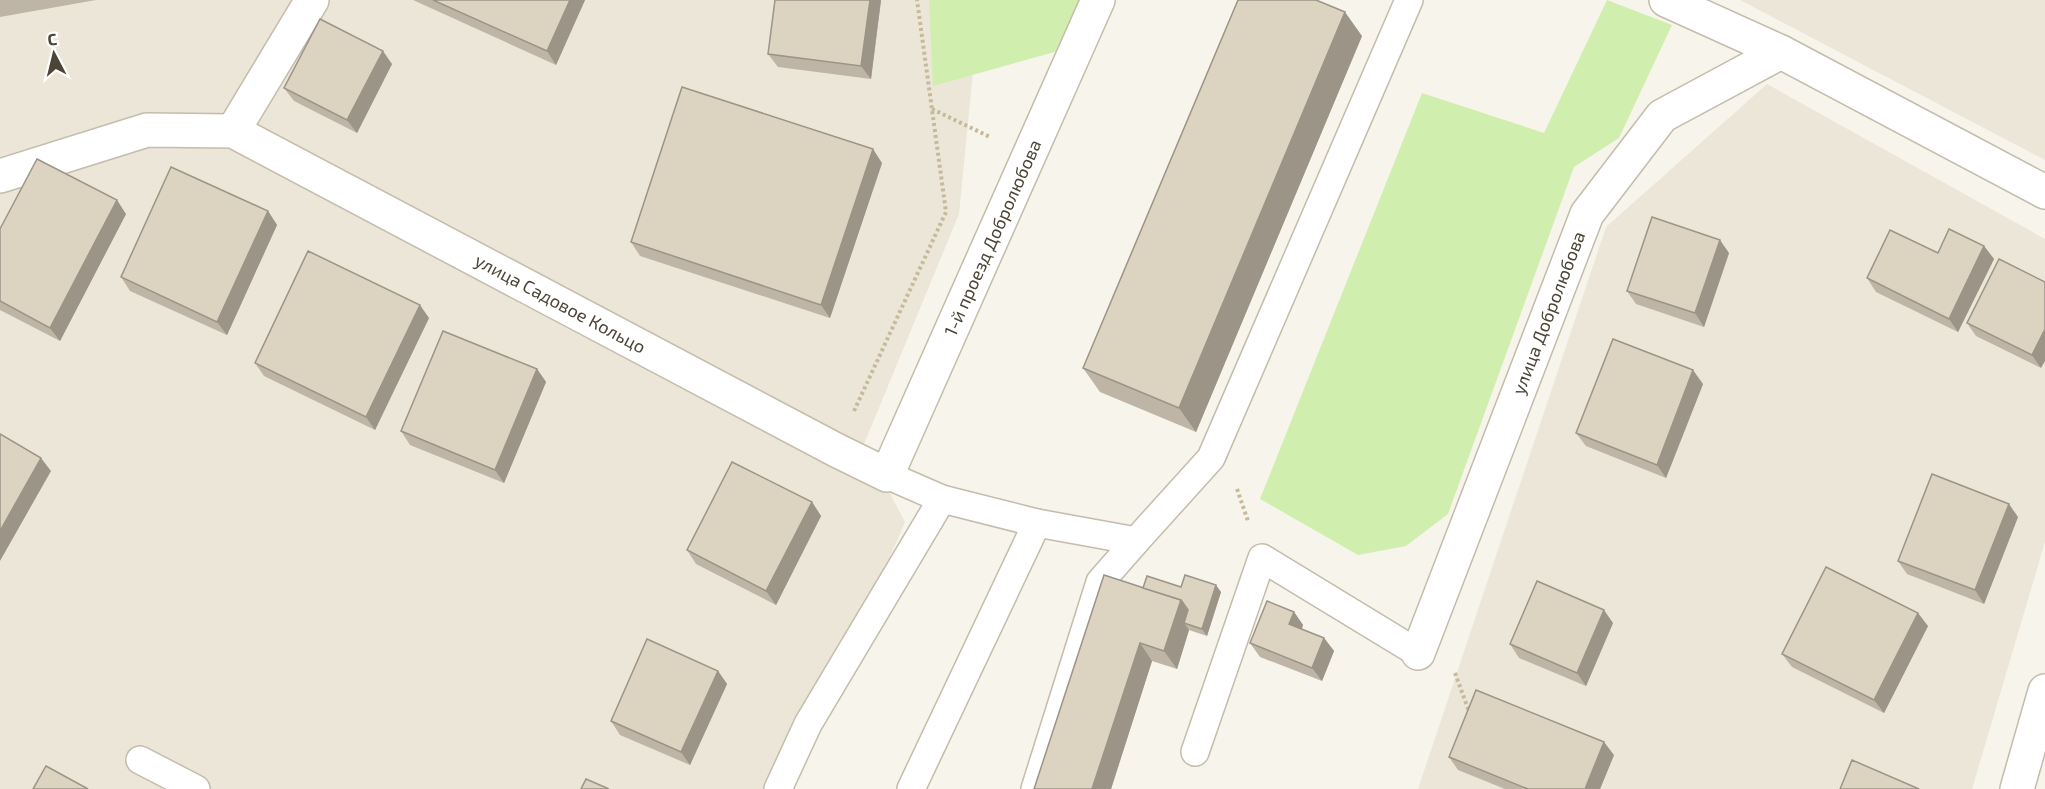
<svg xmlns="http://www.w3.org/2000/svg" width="2045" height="789" font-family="'Exo 2',sans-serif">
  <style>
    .residential { fill: #ebe6d8 }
    .green { fill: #d0efaf }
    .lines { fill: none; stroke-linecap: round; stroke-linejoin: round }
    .service-casing { stroke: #c4bcac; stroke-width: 30 }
    .minor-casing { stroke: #c4bcac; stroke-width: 36 }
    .path { stroke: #c7b99b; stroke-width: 4; stroke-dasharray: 3 3; stroke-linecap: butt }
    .service { stroke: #fff; stroke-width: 27 }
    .minor { stroke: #fff; stroke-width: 33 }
    .wall { fill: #beb5a6 }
    .shaded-wall { fill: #9b9487 }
    .building { fill: #ddd3c1; stroke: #9b9487; stroke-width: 1.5 }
    .labels { text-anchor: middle; stroke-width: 4.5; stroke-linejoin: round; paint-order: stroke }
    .street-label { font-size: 18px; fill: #4c4537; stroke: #fff }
  </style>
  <rect width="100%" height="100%" fill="#f7f4eb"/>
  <g class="residential">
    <polygon points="0,0 980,0 959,214 864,444 905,522 790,789 0,789"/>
    <polygon points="1740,0 2045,0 2045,160"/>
    <polygon points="1767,84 2045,239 2045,542 1972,789 1418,789 1606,227"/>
  </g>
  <g class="green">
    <polygon points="929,0 1087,0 1065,49 933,86"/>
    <polygon points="1607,0 1672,25 1619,138 1574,167 1448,514 1406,546 1358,555 1260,499 1422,93 1544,133"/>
  </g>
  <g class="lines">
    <defs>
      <g id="service">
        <polyline points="887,475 942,499 1037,523 911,789"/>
        <polyline points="1037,523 1136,541 1211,458 1409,0"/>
        <polyline points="1195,752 1262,558 1418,653"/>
        <polyline points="140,760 196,789"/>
        <polyline points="778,789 808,724 942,499"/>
        <polyline points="1035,789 1100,582 1136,541"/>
      </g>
      <g id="minor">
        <polyline points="1666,0 1781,52 2045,192"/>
        <polyline points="233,131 312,0"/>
        <polyline points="0,176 147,130 233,131 836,450 887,475 1098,0"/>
        <polyline points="1418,653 1587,214 1662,116 1781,52"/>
        <polyline points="2017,789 2045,691"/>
      </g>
    </defs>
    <use href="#service" class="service-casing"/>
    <use href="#minor" class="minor-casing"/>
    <g class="path">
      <polyline points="932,109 990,137"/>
      <polyline points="854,411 946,212 917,0"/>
      <polyline points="1237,489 1248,521"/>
      <polyline points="1455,673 1470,714"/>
    </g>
    <use href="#service" class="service"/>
    <use href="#minor" class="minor"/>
  </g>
  <g class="wall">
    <polygon points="0,0 96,0 0,17"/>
    <polygon points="413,0 585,0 556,65"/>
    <polygon points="775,0 881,0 871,79 778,67 768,54"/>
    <polygon points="1362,36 1196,432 1100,392 1083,368"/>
    <polygon points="392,64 357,133 294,101 284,88"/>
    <polygon points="882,163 830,318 640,256 631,242"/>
    <polygon points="268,211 277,225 227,335 130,291 121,277"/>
    <polygon points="126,214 60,341 0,310 0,229"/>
    <polygon points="1984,246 1994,259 1958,332 1876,292 1867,278 1938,253"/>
    <polygon points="1729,253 1704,327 1636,304 1627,291"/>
    <polygon points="1999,259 2041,368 1976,336 1967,323"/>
    <polygon points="429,318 375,430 264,376 255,363"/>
    <polygon points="537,369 546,382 504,483 410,445 401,431"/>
    <polygon points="1703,384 1666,478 1586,446 1576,433"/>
    <polygon points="812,502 821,516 776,605 696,564 687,550"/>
    <polygon points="2018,517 1984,604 1907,574 1898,561"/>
    <polygon points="1143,587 1181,587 1221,592 1207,636 1189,630 1177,669 1152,661 1111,789 1034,789"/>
    <polygon points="1294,612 1303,625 1302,629 1324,638 1334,651 1322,681 1260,657 1250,643"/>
    <polygon points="1613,623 1586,686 1519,658 1510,644"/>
    <polygon points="1928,626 1884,713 1792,667 1782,654"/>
    <polygon points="718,671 727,684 690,765 620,735 611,721"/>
    <polygon points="1614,755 1600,789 1505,789 1458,770 1449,757"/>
  </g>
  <g class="shaded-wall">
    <polygon points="570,0 585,0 556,65 547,51"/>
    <polygon points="870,0 881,0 871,79 861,66"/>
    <polygon points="1345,12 1362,36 1196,432 1179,408"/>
    <polygon points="383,51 392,64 357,133 347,120"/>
    <polygon points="873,149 882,163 830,318 821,305"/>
    <polygon points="117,200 126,214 60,341 50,328"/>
    <polygon points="268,211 277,225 227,335 217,322"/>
    <polygon points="1720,240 1729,253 1704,327 1695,313"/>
    <polygon points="1984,246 1994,259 1958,332 1949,319"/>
    <polygon points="420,305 429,318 375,430 366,417"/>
    <polygon points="2045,329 2045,361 2041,368 2032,355"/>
    <polygon points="537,369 546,382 504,483 495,470"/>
    <polygon points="1693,370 1703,384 1666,478 1657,465"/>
    <polygon points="41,458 51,471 0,561 0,531"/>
    <polygon points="812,502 821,516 776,605 766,591"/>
    <polygon points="2009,504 2018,517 1984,604 1975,590"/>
    <polygon points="1216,585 1221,592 1207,636 1202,629"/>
    <polygon points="1181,600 1193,618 1184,623 1189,630 1177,669 1164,651"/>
    <polygon points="1604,610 1613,623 1586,686 1577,673"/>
    <polygon points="1294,612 1303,625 1298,637 1289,624"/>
    <polygon points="1918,613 1928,626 1884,713 1874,700"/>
    <polygon points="1324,638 1334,651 1322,681 1312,668"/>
    <polygon points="1140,643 1152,661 1111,789 1092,789"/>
    <polygon points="718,671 727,684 690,765 681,752"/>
    <polygon points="1604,742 1614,755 1600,789 1585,789"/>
  </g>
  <g class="building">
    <polygon points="433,0 570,0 547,51"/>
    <polygon points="775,0 870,0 861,66 768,54"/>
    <polygon points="1238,0 1316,0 1345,12 1179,408 1083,368"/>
    <polygon points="320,19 383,51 347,120 284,88"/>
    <polygon points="682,87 873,149 821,305 631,242"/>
    <polygon points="37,159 117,200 50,328 0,301 0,229"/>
    <polygon points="171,167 268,211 217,322 121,277"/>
    <polygon points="1652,217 1720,240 1695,313 1627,291"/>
    <polygon points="1949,229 1984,246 1949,319 1867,278 1890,230 1938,253"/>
    <polygon points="308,251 420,305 366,417 255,363"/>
    <polygon points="1999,259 2045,282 2045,329 2032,355 1967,323"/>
    <polygon points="443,331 537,369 495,470 401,431"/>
    <polygon points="1613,339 1693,370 1657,465 1576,433"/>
    <polygon points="0,434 41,458 0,531"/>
    <polygon points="732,462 812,502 766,591 687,550"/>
    <polygon points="1932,474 2009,504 1975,590 1898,561"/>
    <polygon points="1826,567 1918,613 1874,700 1782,654"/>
    <polygon points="1104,575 1181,600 1164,651 1140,643 1092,789 1034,789"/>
    <polygon points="1185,575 1216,585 1202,629 1184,623 1188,610 1181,600 1143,588 1147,576 1181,587"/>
    <polygon points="1537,581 1604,610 1577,673 1510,644"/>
    <polygon points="1267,601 1294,612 1289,624 1324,638 1312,668 1250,643"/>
    <polygon points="647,639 718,671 681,752 611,721"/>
    <polygon points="1476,690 1604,742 1585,789 1528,789 1449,757"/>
    <polygon points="1852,760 1919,789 1840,789"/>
    <polygon points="46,766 88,789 33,789"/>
    <polygon points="586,779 609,789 581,789"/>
  </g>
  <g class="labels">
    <g class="street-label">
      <text transform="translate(993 238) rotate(-66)" y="6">1-й проезд Добролюбова</text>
      <text transform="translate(560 304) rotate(28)" y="6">улица Садовое Кольцо</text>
      <text transform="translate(1549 313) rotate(-69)" y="6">улица Добролюбова</text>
    </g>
  </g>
  <g transform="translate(54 54) rotate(353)" stroke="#ffffff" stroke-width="4.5" paint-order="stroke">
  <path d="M0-4.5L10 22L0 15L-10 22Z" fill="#4c4537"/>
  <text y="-9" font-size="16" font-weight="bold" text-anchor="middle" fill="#4c4537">С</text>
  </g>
</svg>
